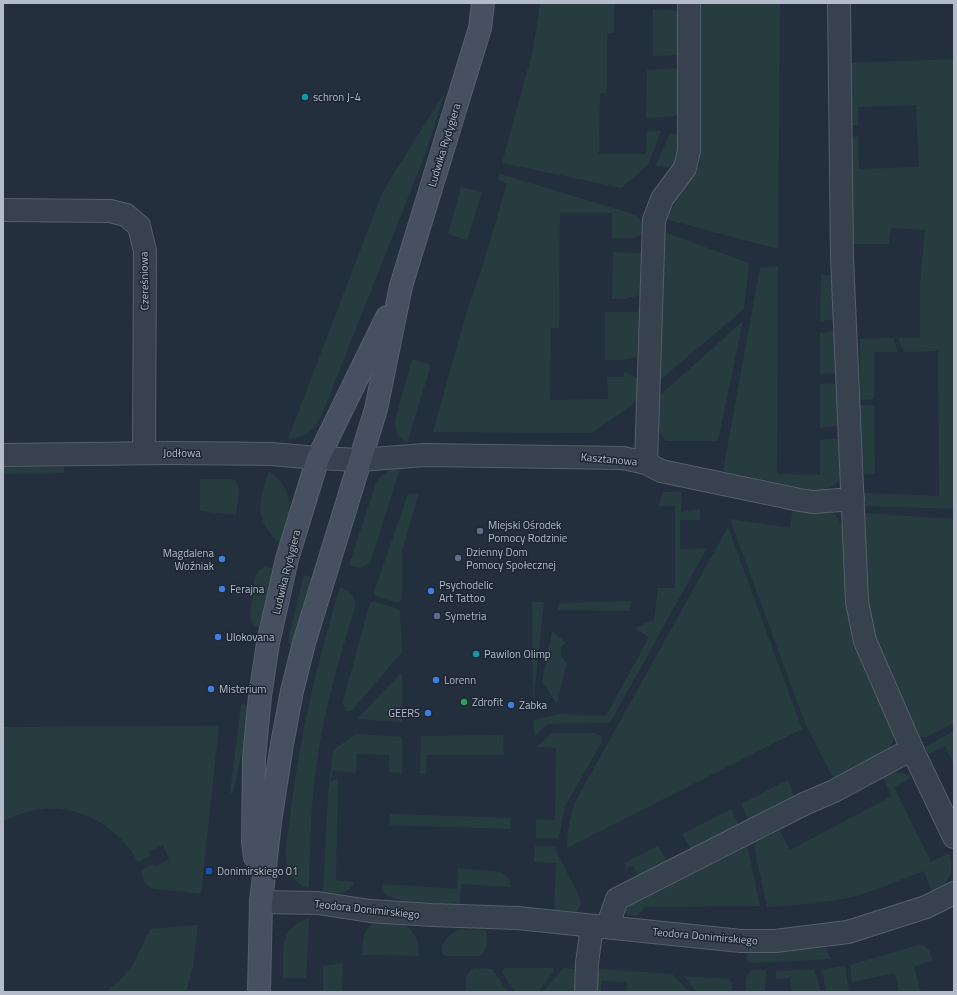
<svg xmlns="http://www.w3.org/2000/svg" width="957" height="995" font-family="'Titillium Web',sans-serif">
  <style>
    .green { fill: #263c3f }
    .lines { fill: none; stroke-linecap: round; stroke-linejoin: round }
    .street-casing { stroke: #565f6c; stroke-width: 24 }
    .secondary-casing { stroke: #565f6c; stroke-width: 24 }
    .street { stroke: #38414e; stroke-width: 22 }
    .secondary { stroke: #465061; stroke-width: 22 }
    .culture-dot { fill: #0f9aa8; stroke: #1d2633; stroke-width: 1.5 }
    .service-dot { fill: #5c6f8a; stroke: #1d2633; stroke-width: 1.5 }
    .shop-dot { fill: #3f7fe0; stroke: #1d2633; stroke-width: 1.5 }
    .leisure-dot { fill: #2e9e5b; stroke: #1d2633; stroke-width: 1.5 }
    .transit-dot { fill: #1a4fb4; stroke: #1d2633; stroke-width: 1.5 }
    .labels { text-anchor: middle; stroke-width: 3; stroke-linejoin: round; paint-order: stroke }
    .poi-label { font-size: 11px; fill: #b4bcc9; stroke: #1d2633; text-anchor: start }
    .street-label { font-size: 11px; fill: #b4bcc9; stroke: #1d2633 }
  </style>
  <rect width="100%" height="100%" fill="#242f3e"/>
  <g class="green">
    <polygon points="540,3 614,3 614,33 607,33 607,93 600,94 599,154 646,154 647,131 661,131 648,165 621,188 502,163 533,50"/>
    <polygon points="701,3 780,3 778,249 665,219 700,165"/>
    <polygon points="653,9 679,11 680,55 653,56"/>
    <polygon points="954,59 954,509 863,506 864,493 939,496 938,351 904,352 898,338 920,338 920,282 925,230 891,228 889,244 853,244 850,137 858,136 859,169 919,167 916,105 858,107 858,125 850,125 849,63"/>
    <polygon points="675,68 681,74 682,108 675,116 646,119 647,70"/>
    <path d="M445 92 426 152 321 417C311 433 306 437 288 439L381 196 392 176Z"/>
    <polygon points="670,134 681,134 681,157 675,166 669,167 655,166"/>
    <polygon points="500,174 627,212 637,216 642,222 642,234 634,238 612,238 612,213 560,213 559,328 551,328 550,400 608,399 607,377 624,377 624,372 641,379 640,399 592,433 433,432 467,311 482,268 507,183 498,180"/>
    <polygon points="461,187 482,192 467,240 448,234"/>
    <polygon points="664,232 749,263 744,309 654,385"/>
    <polygon points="613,252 641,253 640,295 625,299 612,299"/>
    <path d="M778 266 777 474 820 475V440L843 438 841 479C833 488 824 490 812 490L723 471 760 268Z"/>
    <polygon points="821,275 839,276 841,319 820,321"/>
    <polygon points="605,312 639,312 637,357 621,360 605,360"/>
    <path d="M743 321 718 441H666C654 428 657 414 657 398Z"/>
    <polygon points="840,330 841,372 820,374 820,333"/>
    <polygon points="893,338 898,352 874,352 874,399 860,400 860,339"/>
    <path d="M412 359 431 365 407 443C398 438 395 431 395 421Z"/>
    <polygon points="842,383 843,425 820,428 820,384"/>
    <polygon points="859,405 874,405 875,474 864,474"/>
    <polygon points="3,467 64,467 64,473 3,474"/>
    <polygon points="391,469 400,469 370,563 361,568 349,565 376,483 379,478"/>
    <path d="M269 471C298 493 290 514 282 544 277 542 274 538 271 534 253 513 262 494 269 471Z"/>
    <polygon points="200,479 231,479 236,481 239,490 236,515 200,511"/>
    <polygon points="682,491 681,512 700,509 700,520 680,520 680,549 707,548 610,723 547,724 535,736 533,720 560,714 606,716 649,637 634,628 654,620 658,588 675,588 675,506 658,506 663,492"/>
    <polygon points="419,493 402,551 402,599 400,602 397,603 376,596 374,592 408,494"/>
    <path d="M793 507C804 508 826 508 834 514 840 519 842 528 845 534L894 730 893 742 887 753 835 778 832 776 805 723 730 519 790 528Z"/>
    <polygon points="864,513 954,519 954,723 926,737 917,737 869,625"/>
    <polygon points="728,527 802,729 567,848 568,829 574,804"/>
    <path d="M264 567 277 569 262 629C255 627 251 623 250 616L255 577 259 570Z"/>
    <polygon points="304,575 314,578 303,608 294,641 291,645 288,643 288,640"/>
    <path d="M340 587C350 591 356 595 355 607 340 657 324 709 317 761 311 803 310 846 309 889 299 884 291 879 288 868 283 854 288 832 290 817 299 738 317 663 340 587Z"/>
    <polygon points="631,601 630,611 558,610 559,603"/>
    <polygon points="372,602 375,602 398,609 400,611 402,652 354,708 350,711 346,711 344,707 343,701 370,603"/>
    <polygon points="532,602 544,602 533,706"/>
    <path d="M552 631 566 643 561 647C560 654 561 658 567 663L557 704 542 682Z"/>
    <polygon points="402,672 402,722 357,719"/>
    <polygon points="244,703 248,706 248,725 233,793 230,793 241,705"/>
    <path d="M219 726 201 894 151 888 145 883 141 870 154 864 155 867 169 859 163 845 149 852 150 856 138 862C119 825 75 802 35 810 24 812 13 817 3 822V727Z"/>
    <polygon points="954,731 954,765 945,746 929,754 925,747"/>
    <polygon points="552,733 595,733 601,736 602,742 565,806 559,838 536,838 536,819 555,820 556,748 537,747"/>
    <path d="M356 734 402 737V773L389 772V755L357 754 356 773 333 771 331 781 338 779 336 880 354 882C348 896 336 893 323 892L328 793 333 750Z"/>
    <polygon points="503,735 504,755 427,755 426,773 420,773 421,736"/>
    <path d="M896 772 908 774 911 778 894 787 931 862 949 853C955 870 951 886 931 890L924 871C907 877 891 884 875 890 840 903 803 904 767 907L754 847 757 842 780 831 790 850 892 796 882 776Z"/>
    <polygon points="788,780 795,798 750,823 741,804"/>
    <polygon points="731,809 740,828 693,853 682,834"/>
    <polygon points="390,814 511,818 510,829 390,825"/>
    <polygon points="535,846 554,847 579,896 581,904 578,910 575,912 554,910 556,863 534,862"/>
    <polygon points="658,846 668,864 640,879 633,866 626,868 624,863"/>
    <polygon points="745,848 748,849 760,906 645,907 636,916 625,914 625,909 626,908"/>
    <path d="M458 868 500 872 508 877 511 887 461 884 460 904C445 903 393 904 385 893 383 891 383 887 382 884L457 889Z"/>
    <path d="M309 918 306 978H283C284 951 277 929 309 918Z"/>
    <path d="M378 922C385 922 393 922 400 923 414 927 420 943 419 956L362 955C363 941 362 926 378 922Z"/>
    <polygon points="198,925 193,967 186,992 106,992 124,976 135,961 150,929"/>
    <path d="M460 929 485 930 487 934 486 948 483 954 478 956H447L443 955C438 943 451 933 460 929Z"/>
    <polygon points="918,945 926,947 930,952 932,960 914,967 921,992 899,992 895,973 852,982 850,965"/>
    <polygon points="827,948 830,959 752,963 748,962 746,957 748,953 752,952"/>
    <polygon points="343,963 342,992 323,992 323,966"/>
    <polygon points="845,966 849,992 826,992 822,969"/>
    <path d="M475 968 492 969 508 992H466C466 982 464 972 475 968Z"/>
    <polygon points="504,968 553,968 554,969 554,971 538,992 515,992 502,972"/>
    <polygon points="563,968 578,969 577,992 543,992"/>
    <polygon points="601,969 672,974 690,992 626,992 627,982 601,981 601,992 594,992 597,973"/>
    <polygon points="814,969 821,992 792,992 790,978 776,979 776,971"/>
    <path d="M753 970H766L765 992H746C746 984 744 974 753 970Z"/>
    <polygon points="684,976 728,979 732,983 732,992 696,992"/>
  </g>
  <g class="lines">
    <defs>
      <g id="street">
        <polyline points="839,3 842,257 857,602 865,641 912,749"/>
        <polyline points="3,210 110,211 126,215 139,226 145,251 144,453"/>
        <polyline points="3,455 170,453 271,454 318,458 360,460 425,455 623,458 646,463 661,471 800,500 813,502 853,499"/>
        <polyline points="646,463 654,220 662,199 685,168 689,151 689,3"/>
        <polyline points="261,902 318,903 370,911 432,915 517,918 741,941 775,941 848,932 926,907 954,893"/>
        <polyline points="607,927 617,899 804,804 834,791 912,749 954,837"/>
        <polyline points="586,992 587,963 592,926"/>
      </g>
      <g id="secondary">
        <polyline points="255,857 253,842 254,758 260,696 268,643 287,559 318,458 387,317"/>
        <polyline points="259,992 261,902 270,822 282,744 292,691 304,643 376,409 401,286 480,28 483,3"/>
      </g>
    </defs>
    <use href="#street" class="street-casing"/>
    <use href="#secondary" class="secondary-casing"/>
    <use href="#street" class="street"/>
    <use href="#secondary" class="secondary"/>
  </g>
  <g class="culture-dot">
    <circle cx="305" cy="97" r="4"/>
    <circle cx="476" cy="654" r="4"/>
  </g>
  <g class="service-dot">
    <circle cx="480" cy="531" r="4"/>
    <circle cx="458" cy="558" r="4"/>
    <circle cx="437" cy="616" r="4"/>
  </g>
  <g class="shop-dot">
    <circle cx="222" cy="559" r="4"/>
    <circle cx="222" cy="589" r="4"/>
    <circle cx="431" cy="591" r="4"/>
    <circle cx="218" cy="637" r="4"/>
    <circle cx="436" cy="680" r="4"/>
    <circle cx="211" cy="689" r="4"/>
    <circle cx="511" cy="705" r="4"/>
    <circle cx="428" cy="713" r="4"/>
  </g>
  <circle class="leisure-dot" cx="464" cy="702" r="4"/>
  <rect class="transit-dot" x="205" y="867" width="8" height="8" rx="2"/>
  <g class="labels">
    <g class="poi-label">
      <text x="313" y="101">schron J-4</text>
      <text x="488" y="529">Miejski Ośrodek<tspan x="488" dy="13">Pomocy Rodzinie</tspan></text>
      <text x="466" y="556">Dzienny Dom<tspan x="466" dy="13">Pomocy Społecznej</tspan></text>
      <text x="214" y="557" text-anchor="end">Magdalena<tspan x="214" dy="13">Woźniak</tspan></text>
      <text x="439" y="589">Psychodelic<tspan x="439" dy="13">Art Tattoo</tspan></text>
      <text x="230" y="593">Ferajna</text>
      <text x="445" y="620">Symetria</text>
      <text x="226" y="641">Ulokovana</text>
      <text x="484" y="658">Pawilon Olimp</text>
      <text x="444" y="684">Lorenn</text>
      <text x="219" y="693">Misterium</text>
      <text x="472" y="706">Zdrofit</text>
      <text x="519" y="709">Żabka</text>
      <text x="420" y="717" text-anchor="end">GEERS</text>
      <text x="217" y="875">Donimirskiego 01</text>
    </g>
    <g class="street-label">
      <text transform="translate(444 145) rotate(-73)" y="4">Ludwika Rydygiera</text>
      <text transform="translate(144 281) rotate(-91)" y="4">Czereśniowa</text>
      <text x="182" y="457">Jodłowa</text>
      <text transform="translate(609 459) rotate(5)" y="4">Kasztanowa</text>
      <text transform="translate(286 572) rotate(-76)" y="4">Ludwika Rydygiera</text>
      <text transform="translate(367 909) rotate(6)" y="4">Teodora Donimirskiego</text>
      <text transform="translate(705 936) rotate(5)" y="4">Teodora Donimirskiego</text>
    </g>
  </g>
  <rect width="957" height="995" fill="none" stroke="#b4bcc9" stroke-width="8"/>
</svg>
